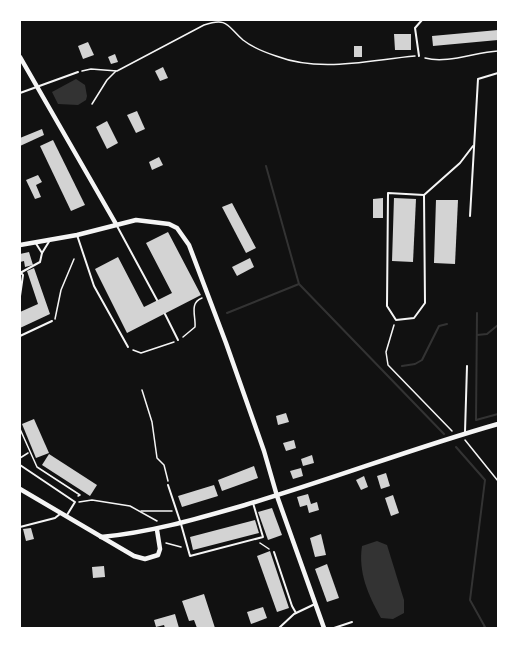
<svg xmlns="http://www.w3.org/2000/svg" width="518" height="648" font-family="Jost,sans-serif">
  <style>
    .water { fill: #333 }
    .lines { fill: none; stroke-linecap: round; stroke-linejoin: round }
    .stream { stroke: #333; stroke-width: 2 }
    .building { fill: #d3d3d3 }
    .path { stroke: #f5f5f5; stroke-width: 1.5 }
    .service { stroke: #f5f5f5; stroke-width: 2 }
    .minor { stroke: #f5f5f5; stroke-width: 4.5 }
  </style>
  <rect width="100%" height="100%" fill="#111"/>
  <g class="water">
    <polygon points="76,79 85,85 87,96 86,100 78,105 58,104 52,92"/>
    <path d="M377 541 387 545 404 600V613L393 619 381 618C368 595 358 572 362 546Z"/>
  </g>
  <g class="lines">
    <g class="stream">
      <polyline points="266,166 299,284 444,434"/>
      <polyline points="227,313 299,284"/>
      <polyline points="477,313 476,420 498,414"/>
      <polyline points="477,335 487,334 498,325"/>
      <polyline points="402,366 415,364 422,360 439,326 447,324"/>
      <polyline points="456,447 485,480 470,600 485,627 483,628"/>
    </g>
  </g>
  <g class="building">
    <polygon points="498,30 498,40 433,46 432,36"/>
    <polygon points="394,34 411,34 411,50 395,50"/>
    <polygon points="88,42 94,55 83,59 78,46"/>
    <rect x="354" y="46" width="8" height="11"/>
    <polygon points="115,54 118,62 111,64 108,57"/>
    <polygon points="163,67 168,78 160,81 155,71"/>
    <polygon points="137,111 145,129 136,133 127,115"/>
    <polygon points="107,121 118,143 107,149 96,127"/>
    <polygon points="42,129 44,135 20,146 20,138"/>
    <polygon points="53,140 85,205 71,211 40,146"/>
    <polygon points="159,157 163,165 152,170 149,162"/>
    <polygon points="38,175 42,182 36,185 41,197 35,199 26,180"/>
    <polygon points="383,198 383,218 373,218 373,199"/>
    <polygon points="394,198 416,199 413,262 392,261"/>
    <polygon points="436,200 458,200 455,264 434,263"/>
    <polygon points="232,203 256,248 246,253 222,207"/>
    <polygon points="168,232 201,295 127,333 95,269 118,257 144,307 172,293 146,243"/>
    <polygon points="29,252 33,265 25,267 24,261 20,262 20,254"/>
    <polygon points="250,258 254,267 237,276 232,267"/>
    <polygon points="34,268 50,314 20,328 20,312 38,304 27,271"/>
    <polygon points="286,413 289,422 278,425 276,416"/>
    <polygon points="34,419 49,453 36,458 22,424"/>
    <polygon points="294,440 296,448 286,451 283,443"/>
    <polygon points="49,454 97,485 90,496 42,465"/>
    <polygon points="312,455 314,463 303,466 301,459"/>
    <polygon points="254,466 258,478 222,491 218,480"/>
    <polygon points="301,468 303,476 293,479 290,471"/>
    <polygon points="386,473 390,486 381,489 377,476"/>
    <polygon points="364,476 368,487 361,490 356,480"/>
    <polygon points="214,485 218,496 182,507 178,496"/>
    <polygon points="308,494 311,504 317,502 319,510 309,513 307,505 300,507 297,497"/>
    <polygon points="393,495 399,513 391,516 385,498"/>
    <polygon points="272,508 282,535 268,540 258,512"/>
    <polygon points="255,520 259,533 193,550 190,537"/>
    <polygon points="31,528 34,539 26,541 23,529"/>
    <polygon points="321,534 326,555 315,557 310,538"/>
    <polygon points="270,551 289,608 277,612 257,556"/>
    <polygon points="327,564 339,598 327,602 315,569"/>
    <polygon points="104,566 105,577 93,578 92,567"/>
    <polygon points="204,594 215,628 197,628 194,620 189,621 182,601"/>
    <polygon points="263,607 267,618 251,624 247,612"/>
    <polygon points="175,614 179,628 165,628 164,625 156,627 154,620"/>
  </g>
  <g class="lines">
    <g class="path">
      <path d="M425 58C448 64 475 52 498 51"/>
      <path d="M82 71 91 69 117 71 204 25C228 17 227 26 243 40 253 48 264 52 276 56 321 73 369 60 415 56"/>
      <polyline points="92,104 107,80 116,71"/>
      <polyline points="55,319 61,290 74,259"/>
      <polyline points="394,325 386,352 388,365 452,431"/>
      <path d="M183 337 195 327C196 316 189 303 202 298"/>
      <polyline points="133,350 141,353 174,342"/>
      <polyline points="142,390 152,422 157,458 164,465 168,481"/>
      <polyline points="20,429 37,467 80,495 78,496"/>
      <polyline points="465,440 498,481"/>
      <polyline points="20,458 28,453"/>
      <polyline points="79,502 92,500 130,506 157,521"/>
      <polyline points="141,511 172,511"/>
      <polyline points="166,543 181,547"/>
      <polyline points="260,543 269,549"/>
    </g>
    <g class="service">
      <polyline points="419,56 415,28 422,20"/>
      <polyline points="20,93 78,72"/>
      <polyline points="424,195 388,193 387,306 396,320 414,318 425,303 424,195 460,163 473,146"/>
      <polyline points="470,216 478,79 498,73"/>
      <polyline points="117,226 157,300"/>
      <polyline points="77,235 94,286 128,347"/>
      <polyline points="42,253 50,240"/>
      <polyline points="20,272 23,275 20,296"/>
      <polyline points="20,273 40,262 42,253 35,242"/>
      <polyline points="165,314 178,340"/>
      <polyline points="20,336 52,321"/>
      <polyline points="465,432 467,366"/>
      <polyline points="20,465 75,502 67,515"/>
      <polyline points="168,485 181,524 190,556 263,537 253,503"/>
      <polyline points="20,527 55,518 60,514"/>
      <polyline points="274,552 292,606 296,613"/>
      <polyline points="279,628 294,614 315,604"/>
      <polyline points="334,628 352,622"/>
    </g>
    <g class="minor">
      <polyline points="20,57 116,224"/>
      <polyline points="20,245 77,235 136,220 169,224 177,228 189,245 226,343 264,451 277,496 324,628"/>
      <polyline points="20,489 134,556 145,559 158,555 160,549 157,530"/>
      <path d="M101 537C152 532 196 519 245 505 330 480 413 448 498 424"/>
    </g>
  </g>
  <rect width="518" height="648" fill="none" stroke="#ffffff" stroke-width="42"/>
</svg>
